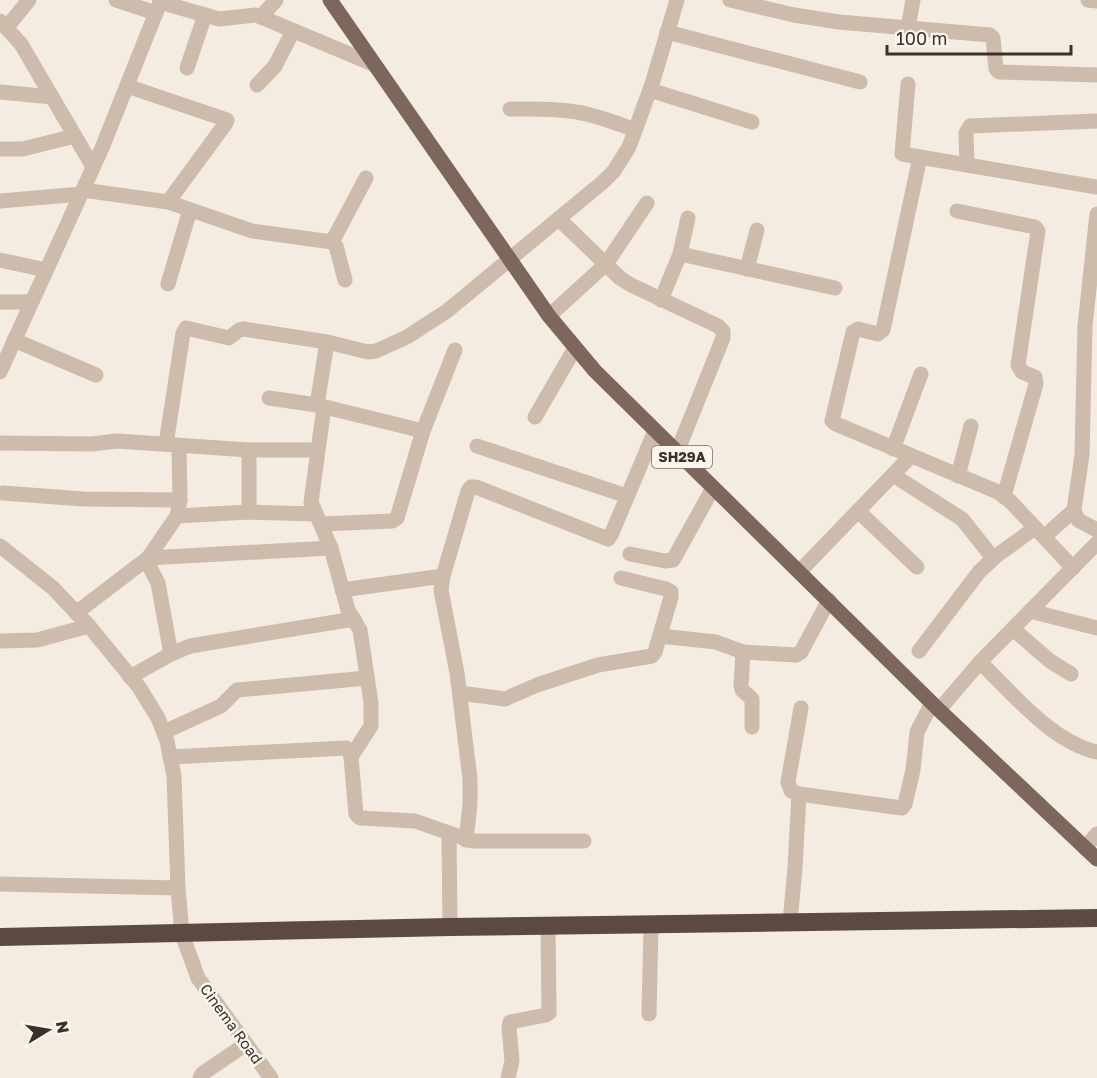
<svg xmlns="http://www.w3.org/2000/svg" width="1097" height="1078" font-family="'Golos Text',sans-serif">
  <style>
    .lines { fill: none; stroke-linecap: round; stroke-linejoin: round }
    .minor { stroke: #cdbbac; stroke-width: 15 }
    .major { stroke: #7d675c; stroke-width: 15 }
    .highway { stroke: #5c4a42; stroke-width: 18 }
    .labels { text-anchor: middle; stroke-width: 5; stroke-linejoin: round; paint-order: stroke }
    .shield { fill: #fbf5ee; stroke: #756b66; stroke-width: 1.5 }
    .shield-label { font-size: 14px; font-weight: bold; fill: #3b302b }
    .street-label { font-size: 15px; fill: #3b302b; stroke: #fbf5ee }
  </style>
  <rect width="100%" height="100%" fill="#f4ebe1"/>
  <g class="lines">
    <g class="minor">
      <polyline points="116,0 156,13"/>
      <polyline points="730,0 794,15 839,22 990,35 993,38 996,69 999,72 1097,75"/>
      <polyline points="1088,0 1097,1"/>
      <polyline points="160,2 219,19 256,15 373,64"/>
      <polyline points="261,17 276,0"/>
      <polyline points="0,21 21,44 93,167"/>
      <polyline points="7,27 29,0"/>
      <polyline points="908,28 913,0"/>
      <polyline points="667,32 860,82"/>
      <polyline points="187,68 205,15"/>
      <polyline points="908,84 902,154 1097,187"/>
      <polyline points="257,85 275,66 293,31"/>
      <polyline points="127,86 227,120 226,123 168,202"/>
      <polyline points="650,90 752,122"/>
      <polyline points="0,92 52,97"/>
      <path d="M510 109C532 109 555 108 576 112 597 115 616 123 635 130"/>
      <polyline points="0,149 23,149 75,136"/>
      <polyline points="920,157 883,330 878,334 858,329 853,332 832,421 836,424 998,492 1011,502 1073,568"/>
      <polyline points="967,165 966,133 970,126 1097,121"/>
      <polyline points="83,190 168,202 252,231 332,242 336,246 345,280"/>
      <polyline points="0,201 81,194"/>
      <polyline points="957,211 1035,227 1038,231 1018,365 1022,372 1035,377 1036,384 1004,496"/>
      <polyline points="1097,214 1085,326 1082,455 1074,510 1078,520 1097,530"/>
      <polyline points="559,219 620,278 631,285 718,326 723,331 723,338 677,452"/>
      <polyline points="332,242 366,178"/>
      <polyline points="680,254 835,288"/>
      <polyline points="0,260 46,270"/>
      <polyline points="747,269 757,230"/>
      <polyline points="168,284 190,210"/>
      <polyline points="661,300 680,254 688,218"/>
      <polyline points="0,302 31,302"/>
      <polyline points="549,316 606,264 647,203"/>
      <polyline points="14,340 96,375"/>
      <polyline points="0,372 102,148 161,0"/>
      <polyline points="269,398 317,405 423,431"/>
      <polyline points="317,405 327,342"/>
      <polyline points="324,407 311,502 331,548 348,610 360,630 371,703 371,726 351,757"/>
      <polyline points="535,417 575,348"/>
      <polyline points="0,443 92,444 117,441 249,450 317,450"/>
      <polyline points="166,444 183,333 186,328 229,338 239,330 243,329 327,342 368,352 376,351 407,337 447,311 603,182 614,171 629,147 652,84 677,0"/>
      <polyline points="477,446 627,496"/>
      <polyline points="893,449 921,374"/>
      <polyline points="893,475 962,519 993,558"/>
      <polyline points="958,476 971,426"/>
      <polyline points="3,493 83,499 180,500"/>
      <polyline points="858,511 917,567"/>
      <polyline points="249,512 249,450"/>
      <polyline points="177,516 249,512 316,514"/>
      <polyline points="322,524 392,521 397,518 423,431 455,350"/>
      <polyline points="1044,537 1074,510"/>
      <polyline points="0,546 53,588 89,626 139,687 158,718 167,741 174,776 178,888 182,934 198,978 271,1078"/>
      <polyline points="630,554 665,561 673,560 713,488"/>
      <polyline points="148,558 331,548"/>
      <polyline points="146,560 158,583 171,654"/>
      <polyline points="800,571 910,457"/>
      <polyline points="342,590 443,576"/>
      <polyline points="1030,611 1097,628"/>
      <polyline points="76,613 148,558 177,516 180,500 179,447"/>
      <polyline points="1013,629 1050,661 1071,674"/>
      <polyline points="660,636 716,642 743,652 796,655 801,652 829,600"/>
      <polyline points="0,641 37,640 89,626"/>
      <polyline points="919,651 979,572 996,556 1035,528"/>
      <polyline points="743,652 741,686 742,690 752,699 752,727"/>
      <path d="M980 662C1012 693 1052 742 1097 752"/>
      <polyline points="130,677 171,654 190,646 354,619"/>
      <polyline points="460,693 505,699 537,685 598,665 652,656 655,652 671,597 671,592 666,589 621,578"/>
      <polyline points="801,708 788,782 791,791 799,794 902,808 905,804 913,770 917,732 932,703"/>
      <polyline points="939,710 980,662 1097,543"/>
      <polyline points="164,732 221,706 237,690 367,678"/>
      <polyline points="170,757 346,748 349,750 351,757 356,814 360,818 415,821 472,841 584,841"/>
      <polyline points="449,834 450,927"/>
      <polyline points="466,840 470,804 470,779 457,673 441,590 443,576 468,491 471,487 476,487 608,539 611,535 655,431"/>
      <polyline points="1085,848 1097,834"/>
      <polyline points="0,884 178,888"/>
      <polyline points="790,922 795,868 799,794"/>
      <polyline points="649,1014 651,926"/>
      <polyline points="200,1078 202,1074 246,1044"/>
      <polyline points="508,1078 512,1061 509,1027 510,1022 546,1015 549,1013 548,926"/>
    </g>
    <polyline class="major" points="330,0 549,316 595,371 939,710 1097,859"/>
    <polyline class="highway" points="0,937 450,927 1097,918"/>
  </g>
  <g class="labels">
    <rect class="shield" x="652" y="446" width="60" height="22" rx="4.5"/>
    <g class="shield-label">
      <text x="682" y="462">SH29A</text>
    </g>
    <g class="street-label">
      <text transform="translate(231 1024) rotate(54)" y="5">Cinema Road</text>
    </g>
  </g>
  <g transform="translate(48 1030) rotate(79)" stroke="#fbf5ee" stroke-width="4.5" paint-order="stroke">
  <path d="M0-4.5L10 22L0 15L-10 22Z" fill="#3b302b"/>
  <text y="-9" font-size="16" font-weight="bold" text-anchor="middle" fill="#3b302b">N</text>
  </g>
  <path d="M887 45v9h184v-9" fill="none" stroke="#3b302b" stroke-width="3"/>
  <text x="896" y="45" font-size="18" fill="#3b302b" stroke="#fbf5ee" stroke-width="4.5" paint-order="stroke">100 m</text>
</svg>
